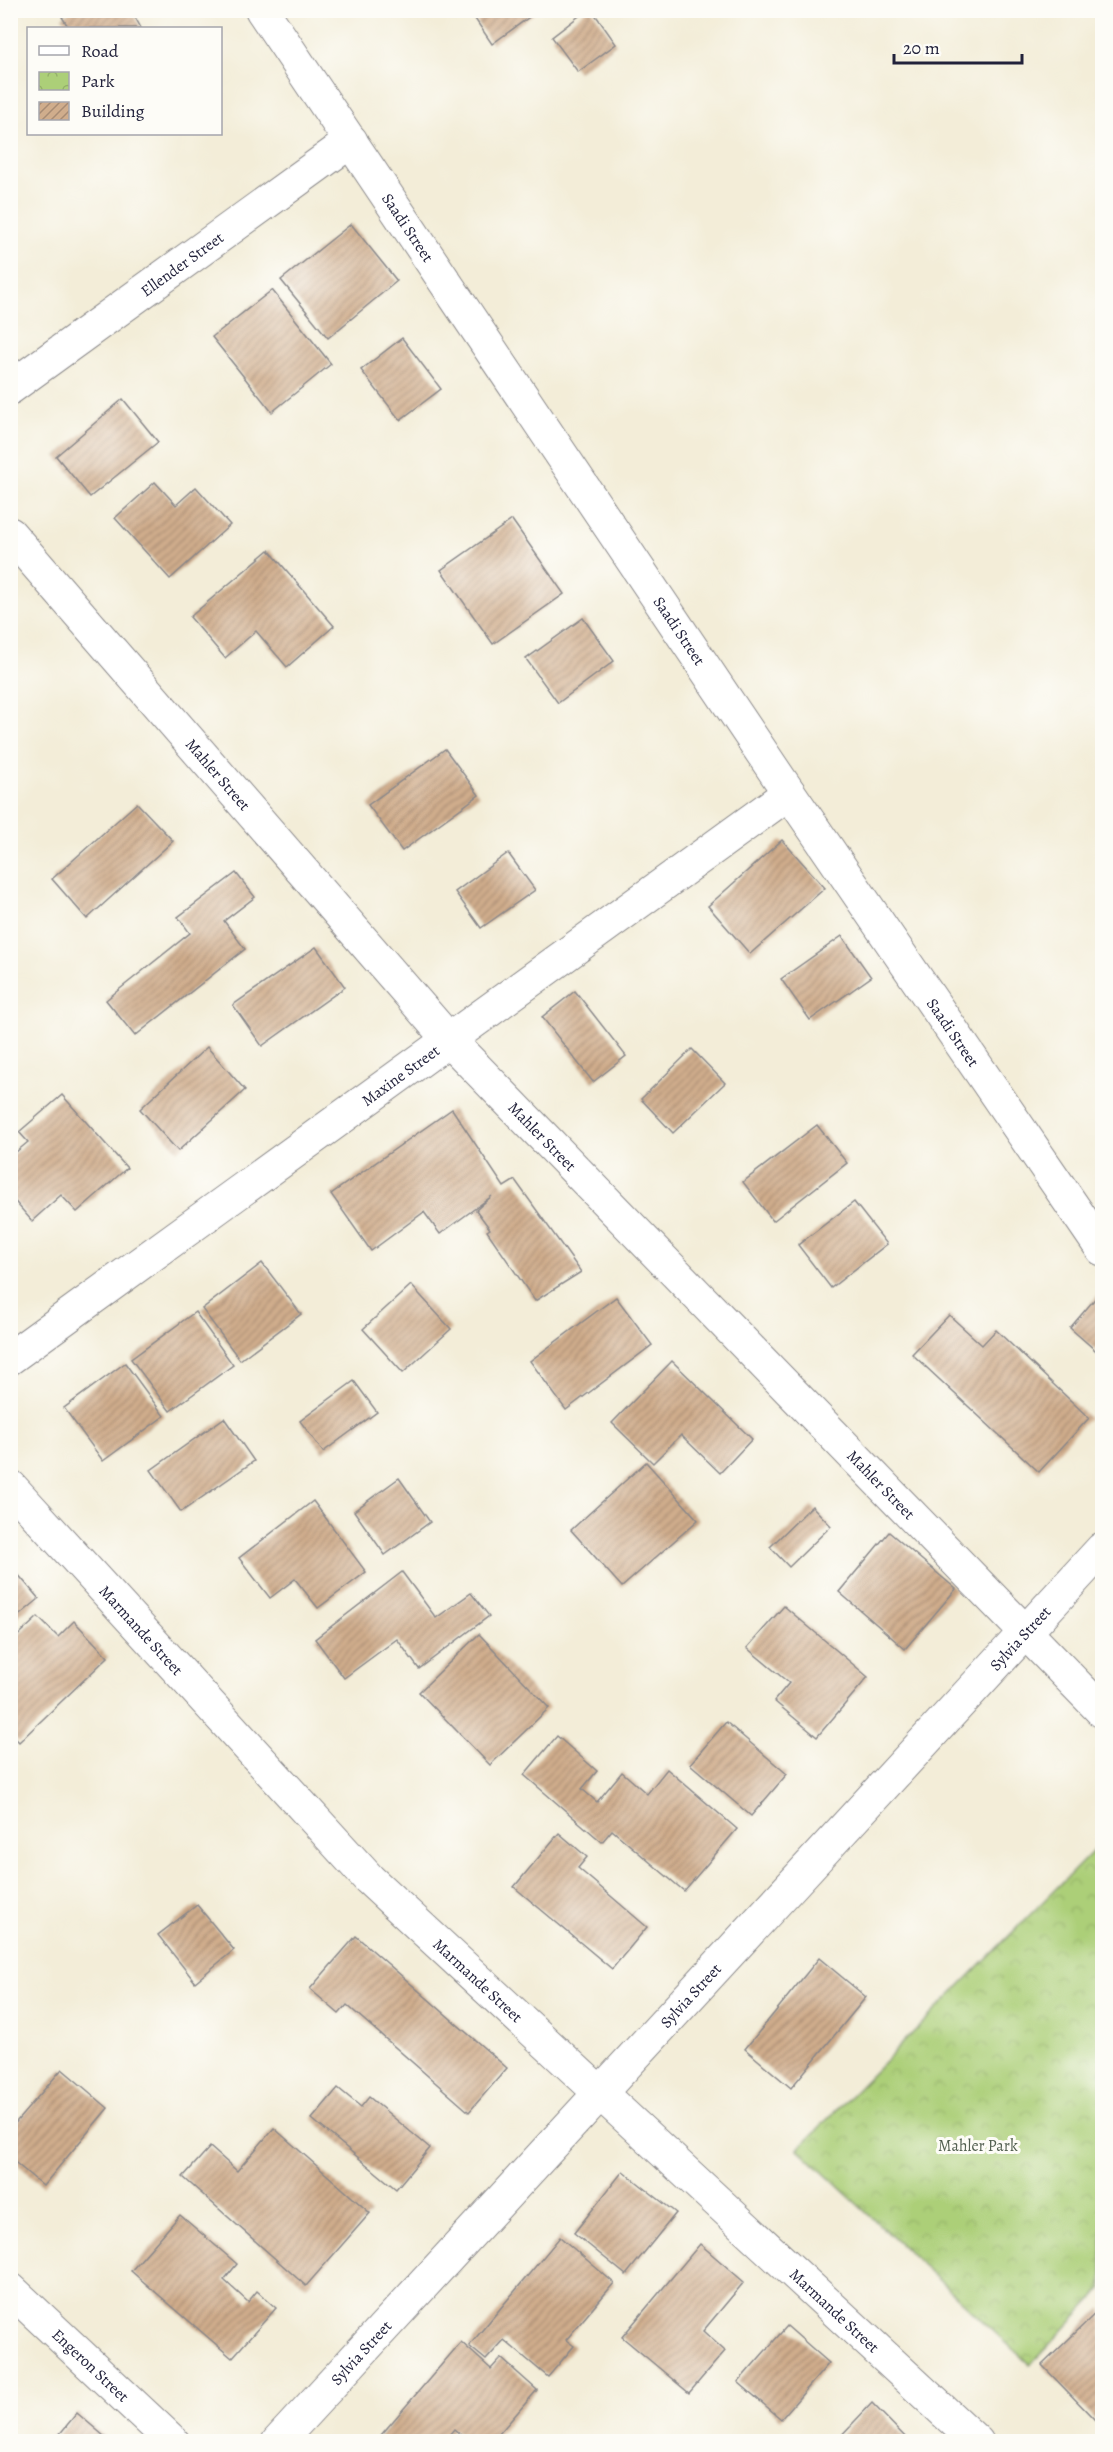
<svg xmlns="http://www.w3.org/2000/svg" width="1113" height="2452" font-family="Alegreya,serif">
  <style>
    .park { fill: url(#park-crowns); stroke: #67785a; stroke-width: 1.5 }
    .building { fill: url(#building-hatch) }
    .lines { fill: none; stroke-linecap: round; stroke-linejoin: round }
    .minor-casing { stroke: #8a888a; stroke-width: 35 }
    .minor { stroke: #fff; stroke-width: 33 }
    .labels { text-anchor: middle; stroke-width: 6; stroke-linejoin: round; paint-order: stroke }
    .street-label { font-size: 16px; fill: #22223b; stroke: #fdfcf7 }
    .park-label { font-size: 16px; fill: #525f50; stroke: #fdfcf7 }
  </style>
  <defs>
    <pattern id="park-crowns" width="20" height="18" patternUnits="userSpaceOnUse" patternTransform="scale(1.5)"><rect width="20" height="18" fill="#accf78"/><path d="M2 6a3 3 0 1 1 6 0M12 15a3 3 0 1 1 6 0" fill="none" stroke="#94b169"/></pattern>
    <pattern id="building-hatch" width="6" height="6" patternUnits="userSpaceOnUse" patternTransform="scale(1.5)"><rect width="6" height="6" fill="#d0ad8c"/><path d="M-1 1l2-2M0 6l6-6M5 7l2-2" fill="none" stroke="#a88c74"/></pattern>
  </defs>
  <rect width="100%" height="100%" fill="#fdfcf7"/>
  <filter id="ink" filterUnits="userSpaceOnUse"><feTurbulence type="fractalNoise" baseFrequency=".0167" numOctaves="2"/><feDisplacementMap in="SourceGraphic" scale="12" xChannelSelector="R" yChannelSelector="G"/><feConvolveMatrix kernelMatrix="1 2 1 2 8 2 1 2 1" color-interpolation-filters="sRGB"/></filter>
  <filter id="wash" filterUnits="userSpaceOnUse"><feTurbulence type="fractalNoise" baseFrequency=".008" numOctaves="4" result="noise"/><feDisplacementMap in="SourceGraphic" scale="24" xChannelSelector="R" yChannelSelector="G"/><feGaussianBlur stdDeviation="1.35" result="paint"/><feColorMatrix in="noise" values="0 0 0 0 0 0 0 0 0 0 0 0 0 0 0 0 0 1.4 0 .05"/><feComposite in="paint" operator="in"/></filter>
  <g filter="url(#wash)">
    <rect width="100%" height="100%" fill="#f3edd8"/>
    <polygon class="park" points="1102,1842 1102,2289 1030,2365 798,2149"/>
    <g id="blocks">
      <g class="building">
        <polygon points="74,10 131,10 141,28 69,28 62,17"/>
        <polygon points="469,10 539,10 492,44"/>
        <polygon points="587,10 592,10 616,44 578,72 552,37"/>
        <polygon points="351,224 397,281 328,338 281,280"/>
        <polygon points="272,290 331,364 272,412 212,337"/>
        <polygon points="402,338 441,389 400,420 361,370"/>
        <polygon points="123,399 158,442 90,497 56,456"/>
        <polygon points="155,482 176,505 196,487 230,525 170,579 115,518"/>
        <polygon points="512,520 564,594 493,644 441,570"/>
        <polygon points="269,550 334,626 287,667 256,631 225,658 190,617"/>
        <polygon points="583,618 614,661 558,703 526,659"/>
        <polygon points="445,749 479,795 402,851 368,805"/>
        <polygon points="137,803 173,841 87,919 52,879"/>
        <polygon points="782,840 825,888 750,954 708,906"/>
        <polygon points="508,853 535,890 481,928 455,892"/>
        <polygon points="236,873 255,897 224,921 245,949 135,1036 106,1000 190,933 178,917"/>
        <polygon points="842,936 871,977 810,1020 781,979"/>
        <polygon points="316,947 345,987 262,1046 233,1005"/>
        <polygon points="575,991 626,1056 593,1082 542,1017"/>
        <polygon points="207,1047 245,1090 178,1151 140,1109"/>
        <polygon points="692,1049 725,1083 673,1133 641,1099"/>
        <polygon points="62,1095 127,1168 77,1212 61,1195 32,1221 10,1196 10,1157 28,1142 19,1132"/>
        <polygon points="452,1109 504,1187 515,1180 581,1272 535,1301 487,1231 490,1229 476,1210 492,1196 440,1234 424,1212 371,1251 331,1194"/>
        <polygon points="817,1125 847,1163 773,1221 743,1182"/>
        <polygon points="854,1202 887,1244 831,1288 798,1245"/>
        <polygon points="262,1263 301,1314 240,1360 202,1309"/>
        <polygon points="411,1285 451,1329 403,1373 363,1329"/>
        <polygon points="1099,1294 1102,1297 1102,1356 1070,1328"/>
        <polygon points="616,1297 652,1345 566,1410 530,1361"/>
        <polygon points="195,1312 233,1365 170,1411 131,1359"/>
        <polygon points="949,1315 982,1345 996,1330 1089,1418 1039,1472 912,1354"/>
        <polygon points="672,1361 752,1439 720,1473 681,1435 653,1463 612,1423"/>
        <polygon points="125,1363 164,1416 103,1461 64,1408"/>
        <polygon points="354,1381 377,1412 323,1452 300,1421"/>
        <polygon points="224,1418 254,1461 181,1512 151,1470"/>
        <polygon points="646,1462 698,1520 622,1587 571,1530"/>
        <polygon points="399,1478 430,1522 385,1555 354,1511"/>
        <polygon points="313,1501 366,1572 318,1608 295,1579 270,1598 239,1558"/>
        <polygon points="812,1506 831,1526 789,1567 770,1547"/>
        <polygon points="889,1532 956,1589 905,1649 839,1592"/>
        <polygon points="10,1565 39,1599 10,1623"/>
        <polygon points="402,1572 436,1618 471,1593 489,1616 419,1669 397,1639 344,1678 315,1639"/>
        <polygon points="784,1606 868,1677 817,1737 774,1701 789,1683 747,1648"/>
        <polygon points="38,1617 58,1637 74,1621 108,1657 19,1742 10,1733 10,1643"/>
        <polygon points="479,1634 549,1708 490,1765 419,1692"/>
        <polygon points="726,1722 787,1774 751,1816 690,1764"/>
        <polygon points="557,1736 597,1771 582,1789 597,1802 622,1772 647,1794 667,1769 737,1829 684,1891 612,1830 602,1842 524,1775"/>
        <polygon points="559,1833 587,1857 578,1868 647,1927 612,1969 514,1887"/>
        <polygon points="197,1905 234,1950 195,1982 158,1935"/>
        <polygon points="356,1936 507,2068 469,2112 347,2005 339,2014 310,1989"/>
        <polygon points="819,1958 866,1997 791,2088 745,2049"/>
        <polygon points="62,2069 108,2108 43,2186 10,2158 10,2129"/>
        <polygon points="338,2088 361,2107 369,2097 430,2148 396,2189 312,2119"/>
        <polygon points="274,2128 370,2213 306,2286 183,2177 210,2147 237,2171"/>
        <polygon points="623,2171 676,2213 626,2275 574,2233"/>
        <polygon points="180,2215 237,2264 224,2280 248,2302 257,2291 276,2308 232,2358 131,2271"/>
        <polygon points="560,2237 614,2283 566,2340 574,2346 548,2377 504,2340 486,2360 469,2346"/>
        <polygon points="700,2244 744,2282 703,2331 725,2351 689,2393 622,2337"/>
        <polygon points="1102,2307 1102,2418 1098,2423 1042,2365"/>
        <polygon points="787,2326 829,2363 781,2419 738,2382"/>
        <polygon points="461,2342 491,2369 501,2358 537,2390 492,2442 469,2442 454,2429 443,2442 375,2442"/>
        <polygon points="872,2403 910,2442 835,2442"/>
        <polygon points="77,2413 111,2442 53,2442"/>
      </g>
    </g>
  </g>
  <g filter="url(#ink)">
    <use href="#blocks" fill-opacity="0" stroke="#8a888a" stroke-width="1.5"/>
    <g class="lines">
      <defs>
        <g id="minor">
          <path id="s1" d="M262 10 779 778 1102 1249"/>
          <path id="s2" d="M10 388 351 141"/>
          <path id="s3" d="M10 534 449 1040 1102 1711"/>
          <path id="s4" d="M10 1358 789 793"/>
          <path id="s5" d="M10 1486 369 1879 977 2442"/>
          <path id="s6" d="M10 2289 173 2442"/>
          <path id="s7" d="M278 2442 1102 1549"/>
        </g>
      </defs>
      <use href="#minor" class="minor-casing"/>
      <use href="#minor" class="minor"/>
    </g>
  </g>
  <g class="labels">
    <g class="street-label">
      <text dy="6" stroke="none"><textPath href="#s1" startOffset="262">Saadi Street</textPath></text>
      <text dy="6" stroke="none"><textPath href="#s2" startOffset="212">Ellender Street</textPath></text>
      <text dy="6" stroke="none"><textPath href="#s1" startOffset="748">Saadi Street</textPath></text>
      <text dy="6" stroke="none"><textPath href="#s3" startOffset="318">Mahler Street</textPath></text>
      <text dy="6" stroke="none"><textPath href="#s1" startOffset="1234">Saadi Street</textPath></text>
      <text dy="6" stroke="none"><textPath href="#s4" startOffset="482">Maxine Street</textPath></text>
      <text dy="6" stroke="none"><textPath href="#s3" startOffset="804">Mahler Street</textPath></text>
      <text dy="6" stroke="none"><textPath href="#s3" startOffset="1290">Mahler Street</textPath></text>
      <text dy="6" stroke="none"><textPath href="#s5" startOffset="195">Marmande Street</textPath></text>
      <text dy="6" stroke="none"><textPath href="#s7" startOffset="1094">Sylvia Street</textPath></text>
      <text dy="6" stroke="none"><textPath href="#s5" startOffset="681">Marmande Street</textPath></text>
      <text dy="6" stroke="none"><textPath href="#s7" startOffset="608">Sylvia Street</textPath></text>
      <text dy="6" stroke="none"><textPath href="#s5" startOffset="1167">Marmande Street</textPath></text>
      <text dy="6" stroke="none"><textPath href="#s7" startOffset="122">Sylvia Street</textPath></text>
      <text dy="6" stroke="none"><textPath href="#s6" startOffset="111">Engeron Street</textPath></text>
    </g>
    <g class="park-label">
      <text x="978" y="2151">Mahler Park</text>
    </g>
  </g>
  <rect width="1113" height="2452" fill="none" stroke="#fdfcf7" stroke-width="36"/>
  <rect x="27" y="27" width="195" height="108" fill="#fdfcf7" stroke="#a5a5ac" stroke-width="1.5"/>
  <rect x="39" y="46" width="30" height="9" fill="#ffffff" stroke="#a5a5ac" stroke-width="1.5"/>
  <text x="81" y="57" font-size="18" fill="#22223b">Road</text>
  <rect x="39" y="72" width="30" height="18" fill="url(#park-crowns)" stroke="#a5a5ac" stroke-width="1.5"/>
  <text x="81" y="87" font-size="18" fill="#22223b">Park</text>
  <rect x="39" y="102" width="30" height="18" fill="url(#building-hatch)" stroke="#a5a5ac" stroke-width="1.5"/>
  <text x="81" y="117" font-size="18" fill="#22223b">Building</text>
  <path d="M894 54v9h128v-9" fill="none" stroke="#22223b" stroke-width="3"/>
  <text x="903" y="54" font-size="18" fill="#22223b" stroke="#fdfcf7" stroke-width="4.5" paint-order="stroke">20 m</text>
</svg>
